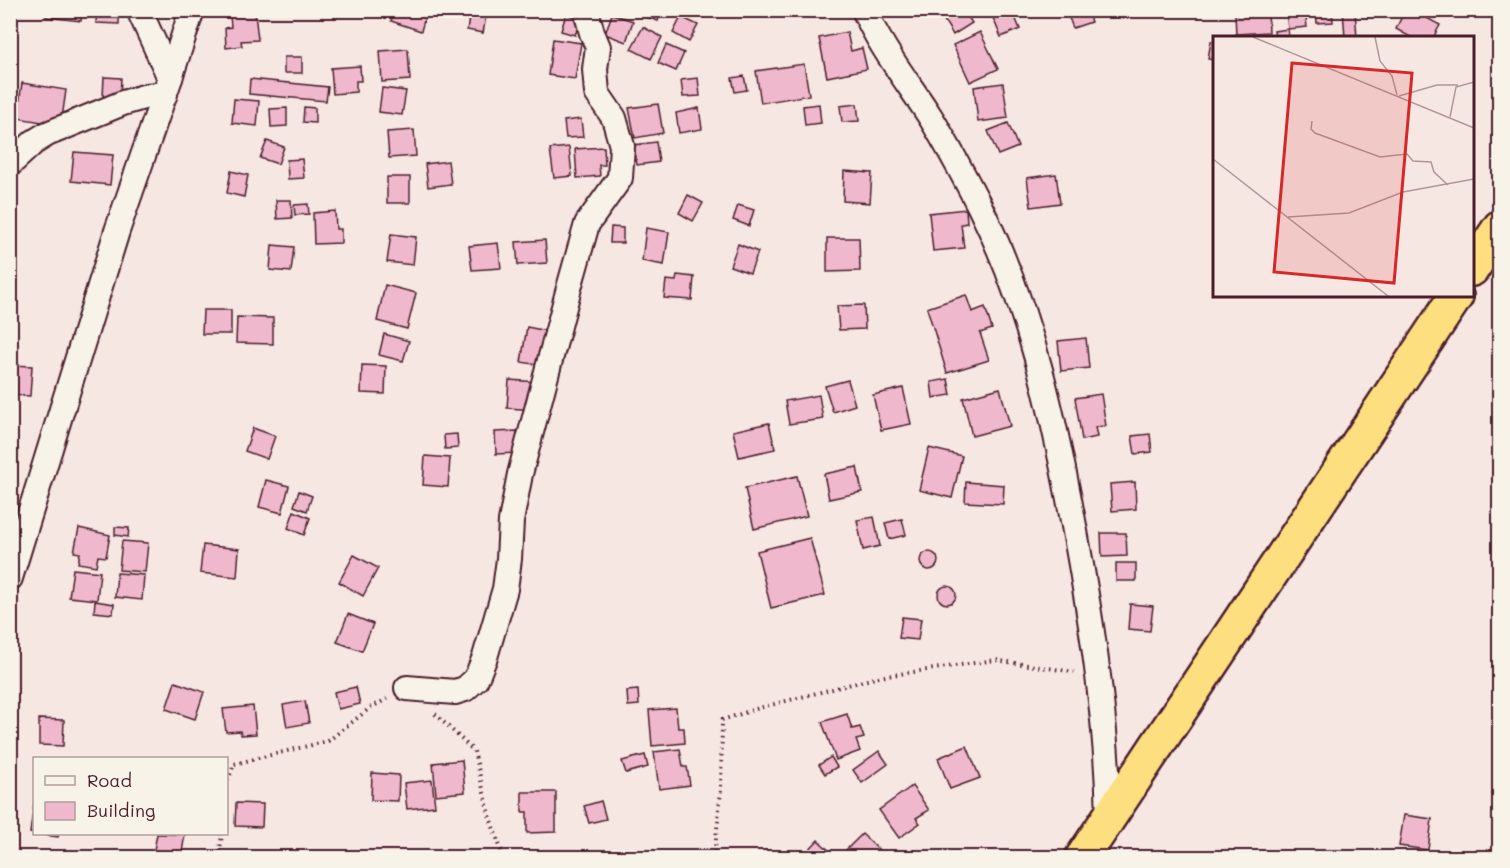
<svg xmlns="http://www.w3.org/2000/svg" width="1510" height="868" font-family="Mali,sans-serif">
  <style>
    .building { fill: #f0b8cd; stroke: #4a1f2b; stroke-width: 1.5 }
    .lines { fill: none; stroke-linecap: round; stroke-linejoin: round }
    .minor-casing { stroke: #4a1f2b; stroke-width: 28 }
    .trunk-casing { stroke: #4a1f2b; stroke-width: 38 }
    .path { stroke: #4a1f2b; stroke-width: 4; stroke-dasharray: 1.5 4.5; stroke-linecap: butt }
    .minor { stroke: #f7f3e8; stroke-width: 24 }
    .trunk { stroke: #fddf80; stroke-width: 33 }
    .inset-road { fill: none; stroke: #b19799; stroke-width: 1.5 }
    .view { fill: #d62828; fill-opacity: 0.15; stroke: #d62828; stroke-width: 3 }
    .inset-edge { fill: none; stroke: #4a1f2b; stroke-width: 3 }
  </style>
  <rect width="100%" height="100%" fill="#f6e7e3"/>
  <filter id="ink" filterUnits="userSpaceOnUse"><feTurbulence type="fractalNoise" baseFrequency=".0167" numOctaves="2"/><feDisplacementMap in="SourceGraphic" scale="12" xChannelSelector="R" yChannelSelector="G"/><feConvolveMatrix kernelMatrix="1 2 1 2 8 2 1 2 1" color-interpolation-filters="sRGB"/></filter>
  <g filter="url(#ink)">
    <g class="building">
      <polygon points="47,10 82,10 81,21 46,17"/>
      <polygon points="97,10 119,10 119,24 96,23"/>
      <polygon points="394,10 427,10 421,31 391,21"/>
      <polygon points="643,10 662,10 658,21 641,15"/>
      <polygon points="938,10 964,10 972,23 953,35"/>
      <polygon points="997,10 1012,10 1020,29 1001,37 991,13"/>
      <polygon points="1066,10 1087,10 1091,22 1073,28"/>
      <polygon points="1286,10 1305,10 1307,27 1288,29"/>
      <polygon points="1316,10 1332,10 1333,22 1317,23"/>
      <polygon points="1343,10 1355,10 1357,38 1345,38"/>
      <polygon points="1405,10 1412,10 1440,25 1433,38 1412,38 1396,29"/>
      <polygon points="1268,12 1269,32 1236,34 1235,14"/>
      <polygon points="255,13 258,40 241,41 242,46 226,48 225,28 231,27 230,16"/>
      <polygon points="470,13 486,16 483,33 467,30"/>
      <polygon points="566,14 581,19 575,35 561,31"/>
      <polygon points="612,14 633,21 626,42 605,34"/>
      <polygon points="681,17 698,25 689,42 673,33"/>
      <polygon points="643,27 662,37 651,59 631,49"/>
      <polygon points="1288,29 1289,38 1275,38 1274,31"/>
      <polygon points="847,32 851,51 862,48 867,69 827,77 819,38"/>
      <polygon points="980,32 998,69 970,82 953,45"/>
      <polygon points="553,39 581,43 575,79 548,75"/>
      <polygon points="1211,41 1214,41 1214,60 1208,59"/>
      <polygon points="666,45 684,53 676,71 658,63"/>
      <polygon points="408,49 410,80 382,82 380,51"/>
      <rect x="284" y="57" width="18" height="16"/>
      <polygon points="804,64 809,95 761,103 756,71"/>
      <polygon points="360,66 361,81 356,81 356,92 333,94 331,68"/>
      <polygon points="744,76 747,90 735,92 732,78"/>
      <polygon points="104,77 121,78 120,98 103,97"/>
      <polygon points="698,78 700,96 683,97 681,80"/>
      <polygon points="250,79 328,87 326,101 249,94"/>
      <polygon points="22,83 66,90 61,125 17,118"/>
      <polygon points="1003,83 1008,118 978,122 974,87"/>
      <polygon points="382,88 406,91 402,115 379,112"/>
      <polygon points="234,99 259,101 257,126 232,123"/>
      <polygon points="658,104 663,133 635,138 629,108"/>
      <polygon points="819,104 821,123 805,125 803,106"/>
      <polygon points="857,104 859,121 842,122 840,106"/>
      <polygon points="304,107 315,108 315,123 303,122"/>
      <polygon points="287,108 287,126 271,127 270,109"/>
      <polygon points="699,108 702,129 679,133 676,113"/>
      <polygon points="581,119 583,137 566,138 564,121"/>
      <polygon points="1008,123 1018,147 998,155 988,131"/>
      <polygon points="414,130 416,156 389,158 387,132"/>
      <polygon points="267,141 284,147 278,164 260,158"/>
      <polygon points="656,142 659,162 637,165 634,145"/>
      <polygon points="569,147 572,176 554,178 550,149"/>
      <polygon points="604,147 605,165 599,165 600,176 577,178 575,149"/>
      <polygon points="74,152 113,155 110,185 71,181"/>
      <polygon points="302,159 304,178 288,179 287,160"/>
      <polygon points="448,161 451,184 428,187 425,164"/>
      <polygon points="231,171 248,175 244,197 227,193"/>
      <polygon points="844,171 872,173 870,203 843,201"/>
      <polygon points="1056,174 1060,203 1031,207 1027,178"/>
      <rect x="387" y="177" width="23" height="26"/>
      <polygon points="688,195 703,203 693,221 679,213"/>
      <polygon points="276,200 291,200 292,218 277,219"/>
      <polygon points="308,204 309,214 295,215 294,205"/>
      <polygon points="738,205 754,210 749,226 733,220"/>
      <polygon points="966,209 967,223 961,224 964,248 933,251 929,213"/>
      <polygon points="335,211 336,229 341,229 341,243 314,244 313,213"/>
      <polygon points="611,227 623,228 623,243 610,243"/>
      <polygon points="646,228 669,232 664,265 642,261"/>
      <polygon points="391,234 416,237 413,265 387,262"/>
      <polygon points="827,238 859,238 860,271 827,272"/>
      <polygon points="545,240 547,263 518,265 516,242"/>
      <polygon points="498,243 501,268 472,270 469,246"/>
      <polygon points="738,244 758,252 750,273 730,266"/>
      <polygon points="272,245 294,247 291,272 270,270"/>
      <polygon points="677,275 694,277 692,300 664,298 666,280 676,281"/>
      <polygon points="385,285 416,293 407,329 377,321"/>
      <polygon points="966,295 972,312 985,307 992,329 980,333 989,360 947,373 927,308"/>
      <polygon points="864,305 865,329 839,330 837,306"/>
      <polygon points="203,310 231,310 231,334 202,334"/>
      <polygon points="237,317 273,318 273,344 236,343"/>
      <polygon points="527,327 552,332 545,366 521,362"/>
      <polygon points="384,334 409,341 403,361 379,355"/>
      <polygon points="1086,338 1089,368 1061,371 1058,341"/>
      <polygon points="10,365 32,366 30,396 10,395"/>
      <polygon points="362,365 386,366 385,394 361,393"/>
      <polygon points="948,379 951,395 933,398 931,382"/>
      <polygon points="509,380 538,382 536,410 507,408"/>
      <polygon points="848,380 855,405 833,412 825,386"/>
      <polygon points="903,388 911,424 881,430 873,395"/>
      <polygon points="1000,388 1010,426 972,436 963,398"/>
      <polygon points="1101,394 1106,426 1095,427 1097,437 1082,440 1075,398"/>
      <polygon points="819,395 823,419 789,424 785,401"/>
      <polygon points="769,423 775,449 739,457 733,431"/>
      <polygon points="253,428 275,436 267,459 245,451"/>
      <polygon points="517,431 518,453 496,454 495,432"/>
      <polygon points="457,434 458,448 445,449 444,435"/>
      <polygon points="1150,434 1152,452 1135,454 1132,436"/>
      <polygon points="929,448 962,456 952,498 919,490"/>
      <polygon points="425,456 450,458 448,487 423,485"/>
      <polygon points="857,467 862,492 829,499 824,474"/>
      <polygon points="797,476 807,516 754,529 745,488"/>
      <polygon points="266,480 289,486 282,513 259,507"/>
      <polygon points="966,482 1004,485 1003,504 965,502"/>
      <polygon points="1135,482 1136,509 1112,511 1110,484"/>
      <polygon points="299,491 312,496 307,511 294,506"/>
      <polygon points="294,511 310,518 304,535 288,528"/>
      <polygon points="874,517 880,546 863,550 857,520"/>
      <polygon points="902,519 906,535 889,539 885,523"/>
      <polygon points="115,527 129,528 128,537 115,535"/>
      <polygon points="79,528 110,535 106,557 98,556 96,566 78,563 80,553 74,552"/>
      <polygon points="1101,533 1126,533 1127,556 1102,557"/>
      <polygon points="810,538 825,595 771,608 757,551"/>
      <polygon points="122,541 148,543 145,572 119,570"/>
      <polygon points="203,545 239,549 237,577 200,573"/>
      <circle cx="929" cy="561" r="9"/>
      <polygon points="354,555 378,568 363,596 339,582"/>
      <rect x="1116" y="563" width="20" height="18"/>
      <polygon points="73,569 100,572 97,600 69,597"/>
      <polygon points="117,573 144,575 142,600 115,597"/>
      <circle cx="947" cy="595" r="9"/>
      <polygon points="95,601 114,604 113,614 94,612"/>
      <polygon points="1130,604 1153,606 1150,631 1128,629"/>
      <polygon points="348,614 373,624 362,651 337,642"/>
      <polygon points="902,617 921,619 918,640 899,638"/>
      <polygon points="175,682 204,692 195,719 166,709"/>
      <polygon points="356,687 360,704 338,709 334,692"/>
      <polygon points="638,690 639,705 628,706 627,691"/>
      <polygon points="305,701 309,723 287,727 283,705"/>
      <polygon points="253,706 256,734 241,735 240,731 226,732 223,709"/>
      <polygon points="676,708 678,728 684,728 685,743 652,746 649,710"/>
      <polygon points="847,714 852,729 860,727 864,738 856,740 860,751 836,760 822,722"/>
      <polygon points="39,719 64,720 63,746 39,745"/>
      <polygon points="967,746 980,778 950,789 938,758"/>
      <polygon points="680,749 683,767 687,767 690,785 659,789 654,752"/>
      <polygon points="879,751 888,764 862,783 853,770"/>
      <polygon points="645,755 648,767 626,773 622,761"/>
      <polygon points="831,757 837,767 825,774 819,765"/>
      <polygon points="462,760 465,792 436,795 433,763"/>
      <polygon points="372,773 399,775 398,801 371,800"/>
      <polygon points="432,780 435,806 407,809 404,783"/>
      <polygon points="912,786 929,810 916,818 920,823 899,838 879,810"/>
      <polygon points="522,792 556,792 556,832 527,833 527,812 522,812"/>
      <polygon points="601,801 606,819 589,823 584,806"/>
      <polygon points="34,803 34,834 59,834 58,837 30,833"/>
      <polygon points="236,803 263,804 262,827 235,826"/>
      <polygon points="1404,815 1432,819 1428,850 1399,846"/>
      <polygon points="157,834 185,834 181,858 153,855"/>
      <polygon points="862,834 881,852 875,858 842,858 840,856"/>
      <polygon points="818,840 837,858 801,858"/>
    </g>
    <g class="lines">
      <defs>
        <g id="minor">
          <polyline points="139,10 170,78"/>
          <path d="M864 10C882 50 908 82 931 118 948 146 964 176 979 205 1033 313 1057 430 1078 548 1094 637 1107 726 1109 817"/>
          <polyline points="10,164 34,142 47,134 123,103 147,96 165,94"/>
          <polyline points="10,578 117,231 170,78 192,10"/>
          <polyline points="407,688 455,692 465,689 476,679 485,657 505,589 509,559 511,521 520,474 569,288 587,224 620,178 622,146 614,118 597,93 595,69 598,47 592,33 586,10"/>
        </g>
        <g id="trunk">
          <polyline points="1472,269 1500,227"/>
          <polyline points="1082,858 1456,296"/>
        </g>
      </defs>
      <use href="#minor" class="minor-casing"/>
      <use href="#trunk" class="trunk-casing"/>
      <g class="path">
        <polyline points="435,714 474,751 490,818 504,858"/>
        <polyline points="226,786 234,764 328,741 370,708 387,699"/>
        <polyline points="219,858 222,834"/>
        <polyline points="714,858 721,790 722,720 759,708 879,677 995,660 1074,672"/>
      </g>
      <use href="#minor" class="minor"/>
      <use href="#trunk" class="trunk"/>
    </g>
  </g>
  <g transform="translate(1213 36)">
    <rect width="261" height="261" fill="#f6e7e3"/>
    <path class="inset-road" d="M40 1 261 92M162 1 167 25 179 40 184 59M186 60 224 49H245M237 81 243 51 261 46M99 85 98 93 102 97 167 121 194 118 200 125 218 126 221 136 235 149M0 123 175 260M75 181 136 177 190 156 261 143"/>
    <path class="view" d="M79 27 199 37 181 247 61 236Z"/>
    <rect width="261" height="261" class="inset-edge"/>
  </g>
  <rect width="1510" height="868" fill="none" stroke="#f7f3e8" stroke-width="36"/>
  <rect x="18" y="18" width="1474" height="832" fill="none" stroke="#4a1f2b" stroke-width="2" filter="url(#ink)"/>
  <rect x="33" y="757" width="195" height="78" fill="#f7f3e8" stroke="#b29e9c" stroke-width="1.5"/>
  <rect x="45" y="776" width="30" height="9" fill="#f7f3e8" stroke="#b29e9c" stroke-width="1.5"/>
  <text x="87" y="787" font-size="18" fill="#4a1f2b">Road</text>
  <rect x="45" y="802" width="30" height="18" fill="#f0b8cd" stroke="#b29e9c" stroke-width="1.5"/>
  <text x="87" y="817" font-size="18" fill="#4a1f2b">Building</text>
</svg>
